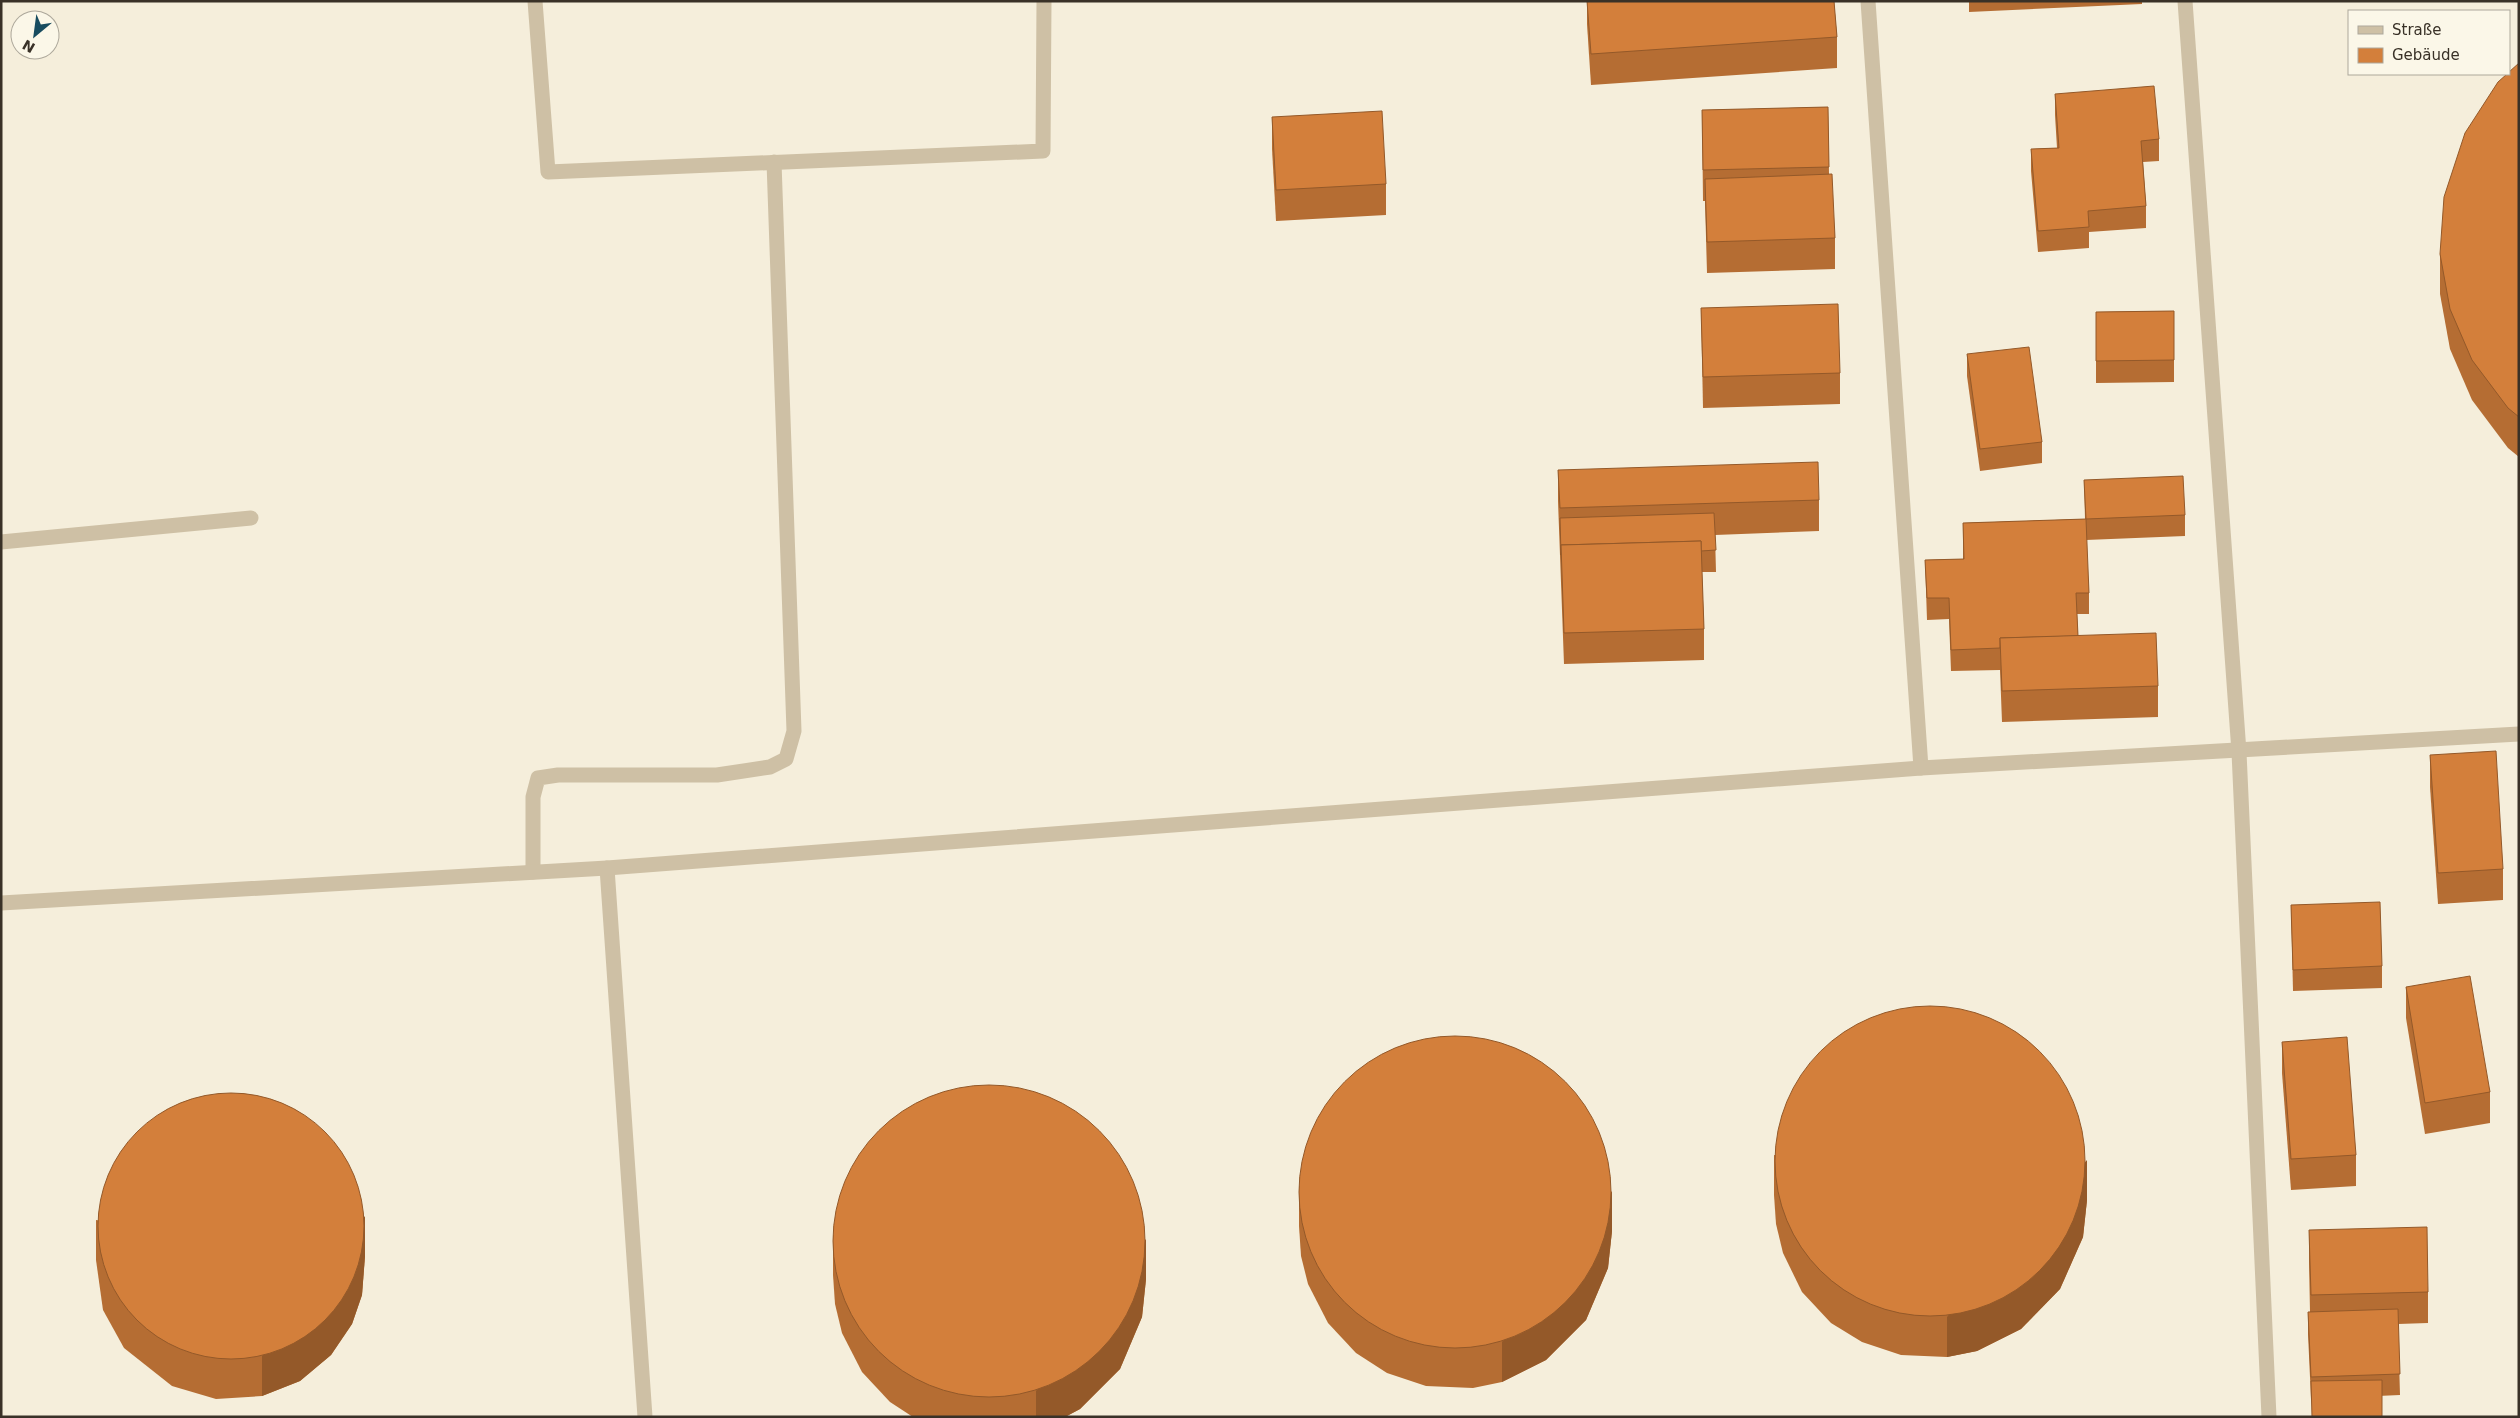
<svg xmlns="http://www.w3.org/2000/svg" width="2520" height="1418" font-family="'DejaVu Sans',sans-serif">
  <style>
    .lines { fill: none; stroke-linecap: round; stroke-linejoin: round }
    .minor { stroke: #cec0a5; stroke-width: 15 }
    .wall { fill: #b56d33 }
    .shaded-wall { fill: #945929 }
    .building { fill: #d37f3b; stroke: #945929 }
  </style>
  <rect width="100%" height="100%" fill="#f5eedb"/>
  <g class="lines">
    <g class="minor">
      <polyline points="535,1 548,172 1043,151 1044,1"/>
      <polyline points="1868,1 1921,768"/>
      <polyline points="2185,1 2239,752 2269,1417"/>
      <polyline points="1,542 251,518"/>
      <polyline points="607,868 645,1417"/>
      <polyline points="533,872 533,797 538,778 558,775 717,775 770,767 786,759 794,731 774,162"/>
      <polyline points="1,903 607,868 1921,768 2519,734"/>
    </g>
  </g>
  <g class="wall">
    <polygon points="1587,1 1834,1 1837,37 1837,68 1591,85 1587,24"/>
    <polygon points="1969,1 2142,1 2142,4 1969,12"/>
    <polygon points="2519,63 2519,457 2508,448 2472,400 2450,349 2440,294 2440,254"/>
    <polygon points="2055,94 2159,139 2159,161 2143,162 2146,206 2146,228 2089,232 2089,248 2038,252 2031,171 2031,149 2057,148 2055,115"/>
    <polygon points="1828,107 1829,174 1835,238 1835,269 1707,273 1705,201 1703,201 1702,110"/>
    <polygon points="1272,117 1386,184 1386,215 1276,221 1272,149"/>
    <polygon points="1701,308 1840,373 1840,404 1703,408"/>
    <polygon points="2174,311 2174,382 2096,383 2096,312"/>
    <polygon points="1967,354 2042,442 2042,463 1980,471 1967,376"/>
    <polygon points="1558,470 1819,500 1819,531 1715,535 1716,572 1702,572 1704,629 1704,660 1564,664 1558,501"/>
    <polygon points="2084,480 2185,515 2185,536 2086,540 2089,593 2089,614 2077,614 2078,636 2158,686 2158,717 2002,722 2000,670 1951,671 1949,619 1927,620 1925,560 1963,559 1963,523 2085,519"/>
    <polygon points="2430,755 2503,869 2503,900 2438,904 2430,787"/>
    <polygon points="2291,905 2382,966 2382,988 2293,991"/>
    <polygon points="2406,987 2490,1092 2490,1123 2425,1134 2406,1018"/>
    <polygon points="2282,1042 2356,1155 2356,1186 2291,1190 2282,1073"/>
    <polygon points="1774,1155 2087,1200 2083,1237 2060,1289 2021,1329 1977,1351 1947,1357 1901,1355 1862,1342 1831,1323 1802,1292 1783,1253 1776,1224 1774,1195"/>
    <polygon points="1299,1186 1612,1231 1608,1268 1586,1320 1546,1360 1502,1382 1473,1388 1426,1386 1387,1373 1356,1353 1328,1323 1308,1284 1301,1256 1299,1226"/>
    <polygon points="96,1220 365,1256 362,1295 352,1324 331,1355 300,1381 262,1396 216,1399 172,1386 124,1348 103,1310 96,1260"/>
    <polygon points="2309,1230 2428,1292 2428,1323 2398,1324 2400,1395 2311,1399 2308,1334 2308,1312 2310,1312 2309,1261"/>
    <polygon points="833,1235 1146,1279 1142,1317 1120,1369 1080,1409 1065,1417 913,1417 890,1402 862,1372 842,1333 835,1304 833,1275"/>
  </g>
  <g class="shaded-wall">
    <polygon points="2087,1160 2087,1200 2083,1237 2060,1289 2021,1329 1977,1351 1947,1357 1947,1317"/>
    <polygon points="1612,1191 1612,1231 1608,1268 1586,1320 1546,1360 1502,1382 1502,1342"/>
    <polygon points="365,1216 365,1256 362,1295 352,1324 331,1355 300,1381 262,1396 262,1356"/>
    <polygon points="1146,1239 1146,1279 1142,1317 1120,1369 1080,1409 1065,1417 1036,1417 1036,1391"/>
  </g>
  <g class="building">
    <polygon points="1587,1 1834,1 1837,37 1591,54"/>
    <polygon points="2519,63 2519,417 2508,408 2472,360 2450,309 2440,254 2444,197 2465,133 2498,82 2507,74 2509,74 2509,72"/>
    <polygon points="2154,86 2159,139 2141,141 2146,206 2088,211 2089,227 2038,231 2031,149 2059,148 2055,94"/>
    <polygon points="1828,107 1829,167 1703,170 1702,110"/>
    <polygon points="1382,111 1386,184 1276,190 1272,117"/>
    <polygon points="1832,174 1835,238 1707,242 1705,179"/>
    <polygon points="1838,304 1840,373 1703,377 1701,308"/>
    <polygon points="2174,311 2174,360 2096,361 2096,312"/>
    <polygon points="2029,347 2042,442 1980,449 1967,354"/>
    <polygon points="1818,462 1819,500 1560,508 1558,470"/>
    <polygon points="2183,476 2185,515 2086,519 2084,480"/>
    <polygon points="1714,513 1716,550 1701,551 1701,541 1561,545 1561,555 1560,518"/>
    <polygon points="2086,519 2089,593 2076,593 2078,636 2000,638 2000,648 1951,650 1949,598 1927,598 1925,560 1964,559 1963,523"/>
    <polygon points="1701,541 1704,629 1564,633 1561,545"/>
    <polygon points="2156,633 2158,686 2002,691 2000,638"/>
    <polygon points="2496,751 2503,869 2438,873 2430,755"/>
    <polygon points="2380,902 2382,966 2293,970 2291,905"/>
    <polygon points="2470,976 2490,1092 2425,1103 2406,987"/>
    <circle cx="1930" cy="1161" r="155"/>
    <circle cx="1455" cy="1192" r="156"/>
    <polygon points="2347,1037 2356,1155 2291,1159 2282,1042"/>
    <circle cx="989" cy="1241" r="156"/>
    <circle cx="231" cy="1226" r="133"/>
    <polygon points="2427,1227 2428,1292 2311,1295 2309,1230"/>
    <polygon points="2398,1309 2400,1374 2311,1377 2308,1312"/>
    <polygon points="2382,1380 2382,1417 2312,1417 2311,1381"/>
  </g>
  <rect width="2520" height="1418" fill="none" stroke="#393127" stroke-width="5"/>
  <rect x="2348" y="10" width="162" height="65" fill="#fbf7e8" stroke="#ada89b"/>
  <rect x="2358" y="26" width="25" height="8" fill="#cec0a5" stroke="#ada89b"/>
  <text x="2392" y="35" font-size="15" fill="#393127">Straße</text>
  <rect x="2358" y="48" width="25" height="15" fill="#d37f3b" stroke="#ada89b"/>
  <text x="2392" y="60" font-size="15" fill="#393127">Gebäude</text>
  <g transform="translate(35 35) rotate(209)"><circle r="24" fill="#fbf7e8" stroke="#ada89b"/>
  <path d="M0-4L9 19L0 12L-9 19Z" fill="#184c5f"/>
  <text y="-8" font-size="14" font-weight="bold" text-anchor="middle" fill="#393127">N</text>
  </g>
</svg>
